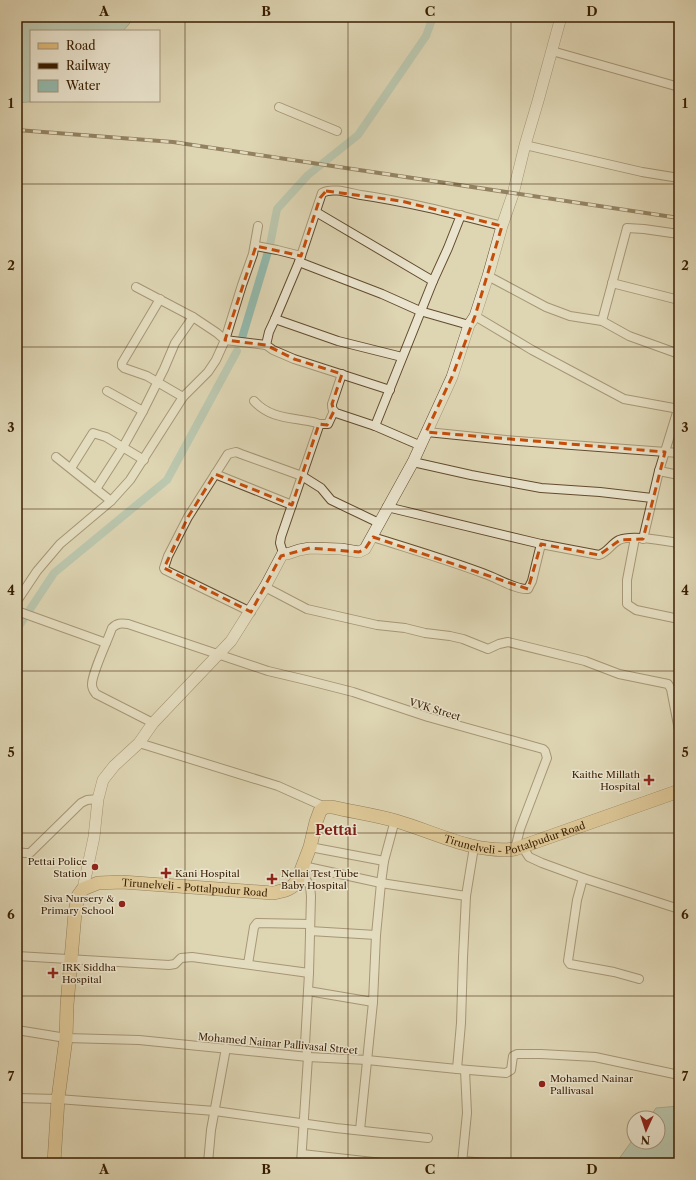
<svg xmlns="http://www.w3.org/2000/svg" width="696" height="1180" font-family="'Libre Caslon Text',serif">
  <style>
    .water { fill: #93b9ac; stroke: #6f7b67 }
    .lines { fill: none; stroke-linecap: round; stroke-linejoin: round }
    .canal { stroke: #93b9ac; stroke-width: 8 }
    .minor-casing { stroke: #624b2d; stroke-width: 10 }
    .tertiary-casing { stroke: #624b2d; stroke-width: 12 }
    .primary-casing { stroke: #381d00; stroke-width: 14 }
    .minor { stroke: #eae4ce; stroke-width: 8 }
    .tertiary { stroke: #eae4ce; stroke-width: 11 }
    .primary { stroke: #dfba7a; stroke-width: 13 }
    .rail-casing { stroke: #381d00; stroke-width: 4 }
    .rail { stroke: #eae4ce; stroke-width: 2.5; stroke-dasharray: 8; stroke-linecap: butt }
    .marked { fill: none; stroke: #c54d0a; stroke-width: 3; stroke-dasharray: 8 5; stroke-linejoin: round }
    .grid { fill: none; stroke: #381d00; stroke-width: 1; stroke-opacity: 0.55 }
    .poi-dot { fill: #8f2418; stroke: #eae4ce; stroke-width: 1.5 }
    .labels { text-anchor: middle; stroke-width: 3; stroke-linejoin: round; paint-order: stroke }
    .street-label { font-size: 10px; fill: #381d00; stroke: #eae4ce }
    .poi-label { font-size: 10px; fill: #381d00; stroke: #eae4ce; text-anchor: start }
    .district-label { font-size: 14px; font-weight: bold; fill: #7a1f14; stroke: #eae4ce }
    .neatline { fill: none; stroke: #381d00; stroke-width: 1.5 }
    .grid-label { font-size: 13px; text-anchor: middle; font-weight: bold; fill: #381d00 }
  </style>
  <rect width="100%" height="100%" fill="#ded5b3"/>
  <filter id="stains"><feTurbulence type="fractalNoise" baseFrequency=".005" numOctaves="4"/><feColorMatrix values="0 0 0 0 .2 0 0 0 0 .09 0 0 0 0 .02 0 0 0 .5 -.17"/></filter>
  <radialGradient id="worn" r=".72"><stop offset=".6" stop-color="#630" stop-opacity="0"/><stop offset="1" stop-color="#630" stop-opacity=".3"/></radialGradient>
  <g class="water">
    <polygon points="17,17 135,17 123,31 31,31 31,101 39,101 17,103"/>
    <polygon points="679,1106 679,1163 616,1163 634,1138 634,1142 658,1142 658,1118 649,1118 656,1108"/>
  </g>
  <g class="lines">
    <g class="canal">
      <polyline points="242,338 270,245 277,209 308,175 358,135 426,36 433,17"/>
      <polyline points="17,629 54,573 167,480 237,351"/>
    </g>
    <defs>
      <g id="minor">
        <polyline points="552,51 679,87"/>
        <polyline points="279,107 337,131"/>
        <polyline points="525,145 642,172 679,178"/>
        <polyline points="316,212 433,281 375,426"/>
        <polyline points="256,246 277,250 301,256"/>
        <polyline points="299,262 382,294 420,311 469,325"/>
        <polyline points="488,276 546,307 570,316 602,321 629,336 679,354"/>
        <polyline points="433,281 448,248 461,215"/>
        <polyline points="612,283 679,300"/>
        <polyline points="136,287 193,317 217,333 225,340 266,345"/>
        <polyline points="160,299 122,363 122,366 124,368 147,376 183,397"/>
        <polyline points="475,316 532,350 624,399 679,409"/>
        <polyline points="275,319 338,341 402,357"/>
        <polyline points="602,321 627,228 644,229 679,234"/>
        <path d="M342 374 332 404C332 408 332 410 336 413L375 426 419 445"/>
        <path d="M390 390 294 359 273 350 266 345 269 332 275 319 299 262 322 193C332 187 350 193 361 195 409 202 455 214 502 226"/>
        <polyline points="107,391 143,411"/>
        <path d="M254 401C271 420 294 417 317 423L319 426 281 537 280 543 283 553"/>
        <polyline points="319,424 328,424 334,411"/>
        <polyline points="427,432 506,440 679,453"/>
        <polyline points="56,457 111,501"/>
        <polyline points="413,462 471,475 541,488 600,492 652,498"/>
        <polyline points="71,468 93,433 106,437 144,460"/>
        <polyline points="659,471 679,475"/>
        <polyline points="215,474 292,505"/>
        <polyline points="96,489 123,447 143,411 164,369 175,343 193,317"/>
        <path d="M387 507 541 544 599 555C608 552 611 544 619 540 633 534 664 541 679 543"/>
        <path d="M373 537C410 549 448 560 485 574 497 578 516 590 528 589L532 581 541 544"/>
        <polyline points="635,538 627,580 627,604 636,610 679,619"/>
        <polyline points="643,539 659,471 679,406"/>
        <polyline points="265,587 307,609 377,625 405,628 425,633 450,636 463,639 488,649 499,644 508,642 585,661 619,674 668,684 671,689 679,730"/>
        <polyline points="17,601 37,571 60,544 111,501 130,480 183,397 208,372 216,360 225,340 242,285 253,254 258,226"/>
        <polyline points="17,611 106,643"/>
        <polyline points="251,612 165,570 164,568 168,556 188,517 228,454 236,452 241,454 302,476 321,488 331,500 379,523"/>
        <path d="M153 723 96 694C94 691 92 689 92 685 91 675 108 640 112 628 117 623 121 623 128 624L268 671 306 680 353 692 428 717 543 749 545 751 547 758 520 829 515 849"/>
        <polyline points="139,743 278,786 325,807"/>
        <polyline points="522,846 529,857 542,863 583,878 679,909"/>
        <polyline points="310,847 384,861"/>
        <polyline points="17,852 25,853 30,853 81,803 87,800 98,799"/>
        <polyline points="303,866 381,883 466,896"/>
        <polyline points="583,878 577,900 568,961 570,964 614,972 639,979"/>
        <polyline points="310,931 376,935"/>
        <polyline points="17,956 169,965 175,964 181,958 192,957 309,973"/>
        <polyline points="248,964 254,927 257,923 310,924"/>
        <polyline points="308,991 373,1002"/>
        <polyline points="17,1030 66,1038 139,1040 308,1057 367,1060 457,1069 506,1073 511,1070 513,1056 517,1054 541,1054 595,1057 679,1075"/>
        <polyline points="457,1069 461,1023 463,958 466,896 474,847"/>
        <polyline points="17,1098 58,1099 215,1111 336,1128 428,1138"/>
        <polyline points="360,1130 373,1002 376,935 381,883 384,861 395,820"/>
        <polyline points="302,1154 382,1163"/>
        <polyline points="462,1161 487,1163"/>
        <polyline points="208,1163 211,1130 226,1048"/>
        <polyline points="301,1163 308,1057 305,1044 309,973 311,896 310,886 301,872"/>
        <polyline points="462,1163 467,1113 465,1070"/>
      </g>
      <polyline id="tertiary" points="83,889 94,837 98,799 103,780 114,766 139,743 153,723 231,641 265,587 283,553 287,554 299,550 310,548 341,549 359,552 365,549 413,462 452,377 469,325 475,316 488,276 502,226 513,194 525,145 538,101 561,17"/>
      <g id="primary">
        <path id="s1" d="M54 1163 58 1099 66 1038 67 1005 75 913 78 896 83 889 98 883 122 882 273 893C282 891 292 890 297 881L310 847 316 822 320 811 325 807H332C353 812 375 815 396 821 435 832 473 854 515 849L679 791"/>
      </g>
    </defs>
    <use href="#minor" class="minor-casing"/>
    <use href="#tertiary" class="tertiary-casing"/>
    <use href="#primary" class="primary-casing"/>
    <use href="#minor" class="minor"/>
    <use href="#tertiary" class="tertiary"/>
    <use href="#primary" class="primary"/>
    <defs>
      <polyline id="rail" points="17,130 173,142 679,218"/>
    </defs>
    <use href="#rail" class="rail-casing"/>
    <use href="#rail" class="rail"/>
  </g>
  <path d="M0 0H696V1180H0ZM326 191 401 201 502 226 475 316 452 377 426 432 665 452 643 539 620 540 599 555 541 544 528 589 373 537 365 549 359 552 310 548 281 556 251 612 164 568 188 517 215 474 292 505 319 424 327 425 334 411 332 404 342 374 294 359 266 345 225 340 256 246 301 256 320 198Z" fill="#ded5b3" fill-opacity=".55" fill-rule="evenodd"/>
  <path class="marked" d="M326 191 401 201 502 226 475 316 452 377 426 432 665 452 643 539 620 540 599 555 541 544 528 589 373 537 365 549 359 552 310 548 281 556 251 612 164 568 188 517 215 474 292 505 319 424 327 425 334 411 332 404 342 374 294 359 266 345 225 340 256 246 301 256 320 198Z"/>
  <path class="grid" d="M185 17V1163M348 17V1163M511 17V1163M17 184H679M17 347H679M17 509H679M17 671H679M17 833H679M17 996H679"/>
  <g class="poi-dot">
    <path d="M647 774h4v4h4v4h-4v4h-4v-4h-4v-4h4z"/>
    <circle cx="95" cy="867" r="4"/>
    <path d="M164 867h4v4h4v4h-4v4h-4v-4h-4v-4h4z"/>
    <path d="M270 873h4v4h4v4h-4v4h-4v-4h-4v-4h4z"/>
    <circle cx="122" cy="904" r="4"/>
    <path d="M51 967h4v4h4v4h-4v4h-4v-4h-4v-4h4z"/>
    <circle cx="542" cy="1084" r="4"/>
  </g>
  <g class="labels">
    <g class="street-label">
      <text transform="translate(435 709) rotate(17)" y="4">VVK Street</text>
      <text dy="4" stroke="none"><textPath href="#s1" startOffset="773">Tirunelveli - Pottalpudur Road</textPath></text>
      <text dy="4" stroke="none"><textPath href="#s1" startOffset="390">Tirunelveli - Pottalpudur Road</textPath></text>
      <text transform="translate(278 1043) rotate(5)" y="4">Mohamed Nainar Pallivasal Street</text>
    </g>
    <g class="poi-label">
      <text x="640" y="778" text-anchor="end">Kaithe Millath<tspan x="640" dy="12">Hospital</tspan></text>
      <text x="87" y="865" text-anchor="end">Pettai Police<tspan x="87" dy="12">Station</tspan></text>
      <text x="175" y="877">Kani Hospital</text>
      <text x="281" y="877">Nellai Test Tube<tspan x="281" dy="12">Baby Hospital</tspan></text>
      <text x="114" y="902" text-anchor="end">Siva Nursery &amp;<tspan x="114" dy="12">Primary School</tspan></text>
      <text x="62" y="971">IRK Siddha<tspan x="62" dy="12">Hospital</tspan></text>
      <text x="550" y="1082">Mohamed Nainar<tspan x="550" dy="12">Pallivasal</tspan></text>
    </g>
    <g class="district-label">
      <text x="336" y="835">Pettai</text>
    </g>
  </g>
  <rect width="696" height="1180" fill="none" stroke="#ded5b3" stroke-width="44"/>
  <rect x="30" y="30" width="130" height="72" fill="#eae4ce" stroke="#a3947c"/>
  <rect x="38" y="43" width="20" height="6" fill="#dfba7a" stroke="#a3947c"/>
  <text x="66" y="50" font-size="12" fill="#381d00">Road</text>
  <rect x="38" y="63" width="20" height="6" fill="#381d00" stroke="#a3947c"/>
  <text x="66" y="70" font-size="12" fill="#381d00">Railway</text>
  <rect x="38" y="80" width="20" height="12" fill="#93b9ac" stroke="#a3947c"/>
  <text x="66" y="90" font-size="12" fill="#381d00">Water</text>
  <g transform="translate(646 1130) rotate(183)"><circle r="19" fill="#eae4ce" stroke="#a3947c"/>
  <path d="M0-3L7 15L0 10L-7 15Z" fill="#8f2418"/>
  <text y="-6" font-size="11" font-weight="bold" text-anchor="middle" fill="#381d00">N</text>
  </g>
  <rect x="22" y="22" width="652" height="1136" class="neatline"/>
  <g class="grid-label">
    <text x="104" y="16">A</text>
    <text x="266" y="16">B</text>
    <text x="430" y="16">C</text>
    <text x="592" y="16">D</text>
    <text x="11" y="108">1</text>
    <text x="685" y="108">1</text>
    <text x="11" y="270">2</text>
    <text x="685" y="270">2</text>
    <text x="11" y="432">3</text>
    <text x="685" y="432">3</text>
    <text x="11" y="595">4</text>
    <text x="685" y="595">4</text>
    <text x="11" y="757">5</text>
    <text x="685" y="757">5</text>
    <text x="11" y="919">6</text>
    <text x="685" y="919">6</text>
    <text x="11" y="1081">7</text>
    <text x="685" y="1081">7</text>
    <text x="104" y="1174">A</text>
    <text x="266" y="1174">B</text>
    <text x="430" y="1174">C</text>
    <text x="592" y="1174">D</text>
  </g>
  <rect width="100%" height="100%" filter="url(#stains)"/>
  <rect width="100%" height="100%" fill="url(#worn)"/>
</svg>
